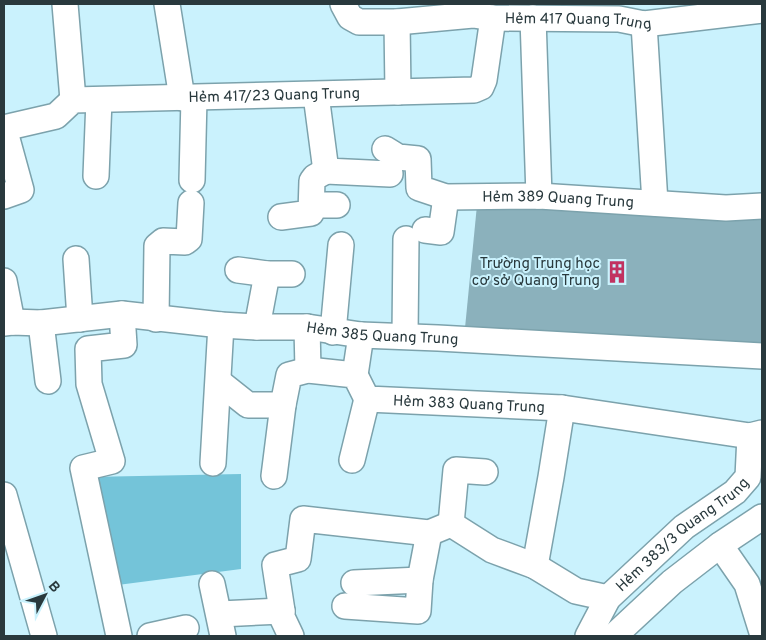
<svg xmlns="http://www.w3.org/2000/svg" width="766" height="640" font-family="Overpass,sans-serif">
  <style>
    .pitch { fill: #74c4d9 }
    .building { fill: #8bb1bc }
    .lines { fill: none; stroke-linecap: round; stroke-linejoin: round }
    .minor-casing { stroke: #7ca2ac; stroke-width: 28 }
    .minor { stroke: #fff; stroke-width: 25 }
    .labels { text-anchor: middle; stroke-width: 4; stroke-linejoin: round; paint-order: stroke }
    .street-label { font-size: 15px; fill: #29393d; stroke: #caf2fd }
    .poi-label { font-size: 15px; fill: #29393d; stroke: #caf2fd; text-anchor: end }
  </style>
  <rect width="100%" height="100%" fill="#caf2fd"/>
  <polygon class="pitch" points="241,474 241,569 110,586 88,477"/>
  <polygon class="building" points="477,205 762,215 762,352 465,328"/>
  <g class="lines">
    <defs>
      <g id="minor">
        <polyline points="65,4 73,100"/>
        <polyline points="167,4 182,98"/>
        <path id="s1" d="M343 4 350 17 359 22H397L473 15 493 18 619 19 644 24 762 10"/>
        <polyline points="533,18 539,196"/>
        <polyline points="397,22 398,92"/>
        <polyline points="644,24 655,203"/>
        <polyline points="316,95 326,171 390,174"/>
        <path id="s2" d="M4 128 56 116 73 100 474 90 481 87 484 80 493 18"/>
        <path id="s3" d="M385 149 398 157 418 159 419 188 446 197 539 196 726 208 762 206"/>
        <polyline points="96,176 99,100"/>
        <polyline points="192,180 194,98"/>
        <polyline points="4,196 21,190 4,128"/>
        <polyline points="312,205 337,205"/>
        <polyline points="281,217 311,213 312,181 315,177 326,171"/>
        <polyline points="425,230 441,232 446,197"/>
        <polyline points="76,259 80,319"/>
        <polyline points="238,270 267,274 292,274"/>
        <polyline points="4,281 12,322"/>
        <polyline points="156,319 157,246 163,241 185,242 189,239 191,203"/>
        <path id="s4" d="M4 323 12 322 41 323 122 314 221 325 257 327H307L361 335 438 338 762 356"/>
        <polyline points="41,323 48,381"/>
        <polyline points="257,327 267,274"/>
        <polyline points="307,327 308,370"/>
        <polyline points="333,332 341,245"/>
        <polyline points="405,336 406,239"/>
        <polyline points="355,375 361,335"/>
        <polyline points="219,382 248,405 283,405"/>
        <polyline points="352,460 367,399"/>
        <polyline points="213,463 221,325"/>
        <path id="s5" d="M274 476 283 405 289 375 308 370 355 375 367 399 562 408 750 436 762 433"/>
        <polyline points="4,495 44,636"/>
        <polyline points="451,524 456,470 485,472"/>
        <polyline points="720,545 747,584 762,632"/>
        <polyline points="535,566 551,477 562,408"/>
        <polyline points="354,583 420,580"/>
        <polyline points="212,584 223,636"/>
        <polyline points="345,606 418,611 420,580 429,533"/>
        <polyline points="220,614 282,611"/>
        <polyline points="119,636 83,468 112,461 89,384 88,349 124,345 122,314"/>
        <polyline points="150,636 186,628"/>
        <polyline points="291,636 282,617 282,611 275,565 298,559 303,519 429,533 451,524 492,550 535,566 576,591 608,598"/>
        <path id="s6" d="M588 636 608 598 684 527 735 492 748 477 750 436"/>
        <polyline points="614,636 672,582 720,545 762,517"/>
      </g>
    </defs>
    <use href="#minor" class="minor-casing"/>
    <use href="#minor" class="minor"/>
  </g>
  <defs>
    <symbol id="building-bare" viewBox="-9 -9 18 18"><path d="M-4-6H4V6H1V3H-1V6H-4ZM-2.5-4.3h1.7v1.8h-1.7ZM.8-4.3h1.7v1.8H.8ZM-2.5-1h1.7V.8h-1.7ZM.8-1h1.7V.8H.8Z" fill="#c13260" stroke="#caf2fd" stroke-width="2.5" paint-order="stroke"/></symbol>
  </defs>
  <g fill-rule="evenodd">
    <use href="#building-bare" x="601" y="256" width="32" height="32"/>
  </g>
  <g class="labels">
    <g class="street-label">
      <text dy="5" stroke="none"><textPath href="#s1" startOffset="245">Hẻm 417 Quang Trung</textPath></text>
      <text dy="5" stroke="none"><textPath href="#s2" startOffset="278">Hẻm 417/23 Quang Trung</textPath></text>
      <text dy="5" stroke="none"><textPath href="#s3" startOffset="205">Hẻm 389 Quang Trung</textPath></text>
      <text dy="5" stroke="none"><textPath href="#s4" startOffset="380">Hẻm 385 Quang Trung</textPath></text>
      <text dy="5" stroke="none"><textPath href="#s5" startOffset="298">Hẻm 383 Quang Trung</textPath></text>
      <text dy="5" stroke="none"><textPath href="#s6" startOffset="141">Hẻm 383/3 Quang Trung</textPath></text>
    </g>
    <g class="poi-label">
      <text x="600" y="268">Trường Trung học<tspan x="600" dy="17">cơ sở Quang Trung</tspan></text>
    </g>
  </g>
  <rect width="766" height="640" fill="none" stroke="#29393d" stroke-width="10"/>
  <g transform="translate(45 595) rotate(49)" stroke="#caf2fd" stroke-width="4" paint-order="stroke">
  <path d="M0-4L9 19L0 12L-9 19Z" fill="#29393d"/>
  <text y="-8" font-size="14" font-weight="bold" text-anchor="middle" fill="#29393d">B</text>
  </g>
</svg>
